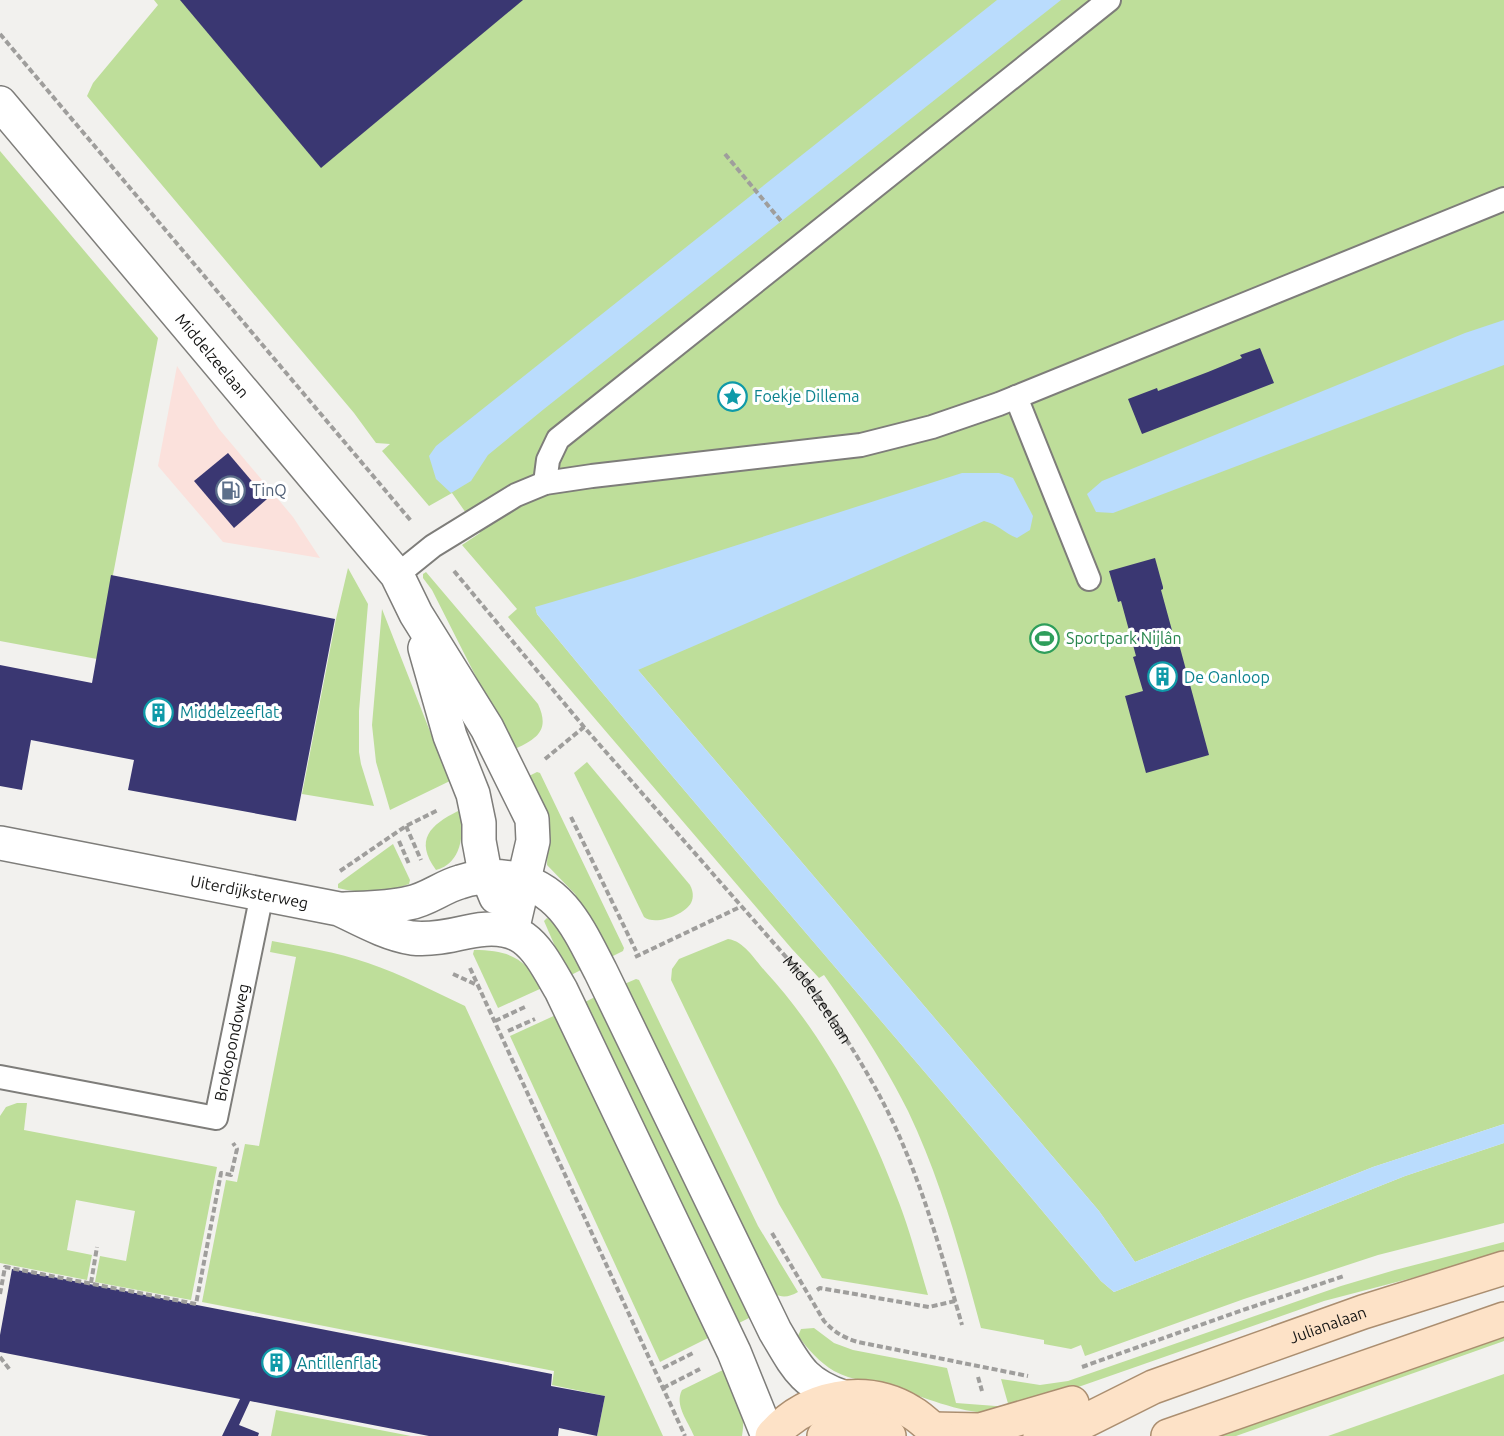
<svg xmlns="http://www.w3.org/2000/svg" width="1504" height="1436" font-family="Ubuntu,sans-serif">
  <style>
    .commercial { fill: #fbe1dc }
    .green { fill: #bede9a }
    .water { fill: #badcfd }
    .building { fill: #3a3772 }
    .lines { fill: none; stroke-linecap: round; stroke-linejoin: round }
    .service-casing { stroke: #7e7d7a; stroke-width: 26 }
    .tertiary-casing { stroke: #7e7d7a; stroke-width: 36 }
    .primary-casing { stroke: #ab8e70; stroke-width: 36 }
    .path { stroke: #9f9e9c; stroke-width: 4; stroke-dasharray: 6 3; stroke-linecap: butt }
    .service { stroke: #fff; stroke-width: 22 }
    .tertiary { stroke: #fff; stroke-width: 33 }
    .primary { stroke: #fde2c7; stroke-width: 33 }
    .labels { text-anchor: middle; stroke-width: 6; stroke-linejoin: round; paint-order: stroke }
    .street-label { font-size: 16px; fill: #161615; stroke: #fff }
    .culture-label { font-size: 16px; fill: #0d838f; stroke: #fff; text-anchor: start }
    .service-label { font-size: 16px; fill: #4e5e75; stroke: #fff; text-anchor: start }
    .leisure-label { font-size: 16px; fill: #27864d; stroke: #fff; text-anchor: start }
  </style>
  <rect width="100%" height="100%" fill="#f2f1ee"/>
  <polygon class="commercial" points="177,366 219,429 293,517 320,558 223,542 158,466"/>
  <g class="green">
    <path d="M154 0H1504V1124L1373 1167 1135 1262 1099 1211 638 670 536 608 537 614C722 839 915 1057 1101 1281L1114 1292 1405 1176 1504 1143V1223L1378 1255 1244 1299 1085 1356 1081 1345 1071 1349 1044 1344V1340L981 1328C961 1254 941 1180 908 1111 884 1063 855 1019 824 975L819 978 792 949 508 617 517 609 462 545 480 533 452 493 429 506 382 451 390 444 376 443 354 413 87 96 93 83 158 5Z"/>
    <polygon points="0,151 158,338 97,659 0,641"/>
    <polygon points="348,568 368,604 359,711 359,752 361,764 374,806 302,794 336,619"/>
    <path d="M426 572 538 704C551 732 535 739 513 750L432 590 423 578V574Z"/>
    <polygon points="382,609 431,734 452,780 390,810 376,762 372,725"/>
    <path d="M587 762 690 885C693 891 694 897 691 903 684 915 655 926 644 917L574 773Z"/>
    <polygon points="537,772 540,773 624,948 623,951 609,958 575,894 547,865 548,832 529,776"/>
    <path d="M458 811 462 813C463 835 462 863 436 870 414 840 430 825 458 811Z"/>
    <path d="M393 844 410 880 409 884C386 893 362 894 338 888V884Z"/>
    <polygon points="547,918 556,923 583,969 571,975 567,974 544,921"/>
    <path d="M728 939C744 941 755 960 765 971 823 1034 866 1115 896 1195 909 1227 918 1262 928 1295L822 1278 779 1204 671 980 672 969 679 959Z"/>
    <path d="M272 941C304 947 337 952 368 963 401 974 433 991 465 1006L663 1436H597L605 1396 552 1385 554 1371 202 1302 226 1180 237 1182 245 1144 259 1146 296 957 270 952Z"/>
    <path d="M474 950C509 950 525 958 542 988L498 1008 473 954Z"/>
    <path d="M636 979 639 980 758 1226 798 1292C789 1297 783 1298 774 1294L622 985Z"/>
    <polygon points="597,996 751,1317 737,1324 583,1003"/>
    <polygon points="558,1014 712,1336 660,1362 510,1036"/>
    <polygon points="17,1103 27,1103 24,1130 217,1167 191,1300 95,1282 100,1256 126,1261 135,1211 76,1200 67,1250 92,1255 87,1280 0,1263 0,1116 6,1107"/>
    <path d="M1504 1242V1254L1324 1301 1044 1399C1027 1404 1009 1413 990 1413 960 1413 921 1396 892 1387 873 1381 852 1381 834 1371 819 1362 808 1349 798 1336L801 1329 814 1328 834 1343 853 1350 947 1368 956 1403 1009 1407 1001 1379 1040 1385 1068 1381 1341 1286 1395 1270Z"/>
    <polygon points="1504,1331 1504,1341 1236,1436 1210,1436"/>
    <path d="M729 1367C737 1390 747 1411 742 1436H694C688 1421 674 1405 682 1390Z"/>
    <polygon points="1504,1374 1504,1436 1328,1436"/>
    <polygon points="276,1410 411,1436 271,1436"/>
  </g>
  <g class="water">
    <polygon points="997,0 1061,0 544,409 488,455 471,481 451,493 436,479 429,456 436,446"/>
    <polygon points="1504,320 1504,365 1113,513 1096,512 1087,494 1102,481 1465,333"/>
    <path d="M962 473H999L1013 478 1033 516 1030 530 1017 538C1004 533 998 524 984 521L638 670 1099 1211 1135 1262 1373 1167 1504 1124V1143L1405 1176 1114 1292 1101 1281C915 1057 722 839 537 614L535 607 634 578Z"/>
  </g>
  <g class="building">
    <polygon points="180,0 523,0 321,168"/>
    <polygon points="1260,348 1274,383 1142,434 1128,399 1157,388 1158,391 1208,372 1242,358 1240,355"/>
    <polygon points="228,453 267,499 234,528 194,481"/>
    <polygon points="1155,558 1163,587 1163,589 1161,590 1176,645 1179,644 1209,755 1146,773 1125,696 1143,691 1133,657 1136,656 1121,601 1118,602 1109,571"/>
    <polygon points="111,575 335,619 296,821 128,790 134,760 31,740 22,790 0,786 0,665 92,683"/>
    <polygon points="12,1269 552,1374 551,1386 605,1396 597,1436 559,1428 558,1436 429,1436 250,1401 239,1425 259,1433 258,1436 222,1436 240,1399 0,1352 0,1335"/>
  </g>
  <g class="lines">
    <defs>
      <g id="service">
        <polyline points="1016,397 1089,579"/>
        <polyline points="545,483 548,460 558,439 1109,0"/>
        <polyline points="397,575 433,546 516,495 545,483 592,476 861,445 932,427 999,404 1504,199"/>
        <path id="s2" d="M0 1077 216 1118 262 894"/>
      </g>
      <g id="tertiary">
        <path id="s3" d="M0 103 397 575 416 614 487 728 532 819 533 841 512 931"/>
        <polyline points="425,648 450,736 473,794 479,823 479,841 484,868 496,897"/>
        <path id="s4" d="M0 843 339 909C362 920 387 934 412 938 430 940 449 936 467 932 524 919 536 947 561 990L734 1352 768 1436"/>
        <path d="M345 909C366 908 388 908 409 903 427 900 442 887 460 882 476 877 493 875 510 878 562 887 579 930 601 972L775 1331C796 1366 802 1383 843 1397"/>
      </g>
      <g id="primary">
        <polyline points="932,1429 980,1430 1072,1403"/>
        <path d="M772 1436C807 1396 865 1384 911 1412 922 1418 931 1428 940 1436"/>
        <path d="M824 1436C844 1424 868 1426 889 1436"/>
        <path id="s5" d="M1040 1436 1083 1422 1153 1387 1363 1312 1504 1268"/>
        <polyline points="1168,1436 1504,1319"/>
      </g>
    </defs>
    <use href="#service" class="service-casing"/>
    <use href="#tertiary" class="tertiary-casing"/>
    <use href="#primary" class="primary-casing"/>
    <g class="path">
      <polyline points="0,34 412,522"/>
      <polyline points="725,154 781,221"/>
      <path id="s1" d="M454 571 584 727 808 982C841 1030 873 1078 897 1131 925 1193 943 1259 962 1325"/>
      <polyline points="545,759 584,727"/>
      <polyline points="571,817 636,951"/>
      <polyline points="406,826 421,860"/>
      <polyline points="399,841 409,864"/>
      <polyline points="340,871 406,826 438,810"/>
      <polyline points="635,957 740,907"/>
      <polyline points="470,968 685,1436"/>
      <polyline points="453,974 479,986"/>
      <polyline points="495,1021 527,1006"/>
      <polyline points="508,1031 535,1019"/>
      <path d="M772 1233 824 1321C834 1332 844 1338 858 1342L1028 1376"/>
      <polyline points="91,1283 97,1247"/>
      <polyline points="817,1290 820,1288 929,1307 955,1301"/>
      <polyline points="0,1294 5,1267 196,1304 221,1173 231,1175 237,1149 233,1143"/>
      <polyline points="0,1357 10,1370"/>
      <polyline points="1082,1367 1234,1313 1344,1276"/>
      <polyline points="663,1368 695,1352"/>
      <polyline points="978,1377 982,1391"/>
      <polyline points="663,1388 700,1369"/>
    </g>
    <use href="#service" class="service"/>
    <use href="#tertiary" class="tertiary"/>
    <use href="#primary" class="primary"/>
  </g>
  <defs>
    <symbol id="sight-ring" viewBox="-11 -11 22 22"><circle r="9.5" fill="#fff" stroke="#0f9aa8" stroke-width="1.5"/><path d="M0-6L1.8-2.2L6-1.7L2.9 1.2L3.7 5.4L0 3.3L-3.7 5.4L-2.9 1.2L-6-1.7L-1.8-2.2Z" fill="#0f9aa8"/></symbol>
    <symbol id="fuel-ring" viewBox="-11 -11 22 22"><circle r="9.5" fill="#fff" stroke="#5c6f8a" stroke-width="1.5"/><path d="M-5.5-6h7V0h2V4h1.3V-2.5L3-4.5l.8-.8L6-3V5H2.5V1h-1V6h-7ZM-4.2-4.7v3.2H.2V-4.7Z" fill="#5c6f8a"/></symbol>
    <symbol id="stadium-ring" viewBox="-11 -11 22 22"><circle r="9.5" fill="#fff" stroke="#2e9e5b" stroke-width="1.5"/><path d="M0-5a6.5 5 0 1 0 0 10a6.5 5 0 1 0 0-10ZM-3.5-1.8h7v3.6h-7Z" fill="#2e9e5b"/></symbol>
    <symbol id="building-ring" viewBox="-11 -11 22 22"><circle r="9.5" fill="#fff" stroke="#0f9aa8" stroke-width="1.5"/><path d="M-4-6H4V6H1V3H-1V6H-4ZM-2.5-4.3h1.7v1.8h-1.7ZM.8-4.3h1.7v1.8H.8ZM-2.5-1h1.7V.8h-1.7ZM.8-1h1.7V.8H.8Z" fill="#0f9aa8"/></symbol>
  </defs>
  <g fill-rule="evenodd">
    <use href="#sight-ring" x="716" y="380" width="33" height="33"/>
    <use href="#fuel-ring" x="214" y="474" width="33" height="33"/>
    <use href="#stadium-ring" x="1028" y="622" width="33" height="33"/>
    <use href="#building-ring" x="1146" y="660" width="33" height="33"/>
    <use href="#building-ring" x="142" y="696" width="33" height="33"/>
    <use href="#building-ring" x="260" y="1346" width="33" height="33"/>
  </g>
  <g class="labels">
    <g class="street-label">
      <text dy="6" stroke="none"><textPath href="#s3" startOffset="330">Middelzeelaan</textPath></text>
      <text dy="6" stroke="none"><textPath href="#s4" startOffset="254">Uiterdijksterweg</textPath></text>
      <text dy="6" stroke="none"><textPath href="#s1" startOffset="562">Middelzeelaan</textPath></text>
      <text dy="6" stroke="none"><textPath href="#s2" startOffset="297">Brokopondoweg</textPath></text>
      <text dy="6" stroke="none"><textPath href="#s5" startOffset="309">Julianalaan</textPath></text>
    </g>
    <g class="culture-label">
      <text x="754" y="402">Foekje Dillema</text>
      <text x="1184" y="683">De Oanloop</text>
      <text x="180" y="718">Middelzeeflat</text>
      <text x="297" y="1369">Antillenflat</text>
    </g>
    <g class="service-label">
      <text x="252" y="496">TinQ</text>
    </g>
    <g class="leisure-label">
      <text x="1066" y="644">Sportpark Nijlân</text>
    </g>
  </g>
</svg>
